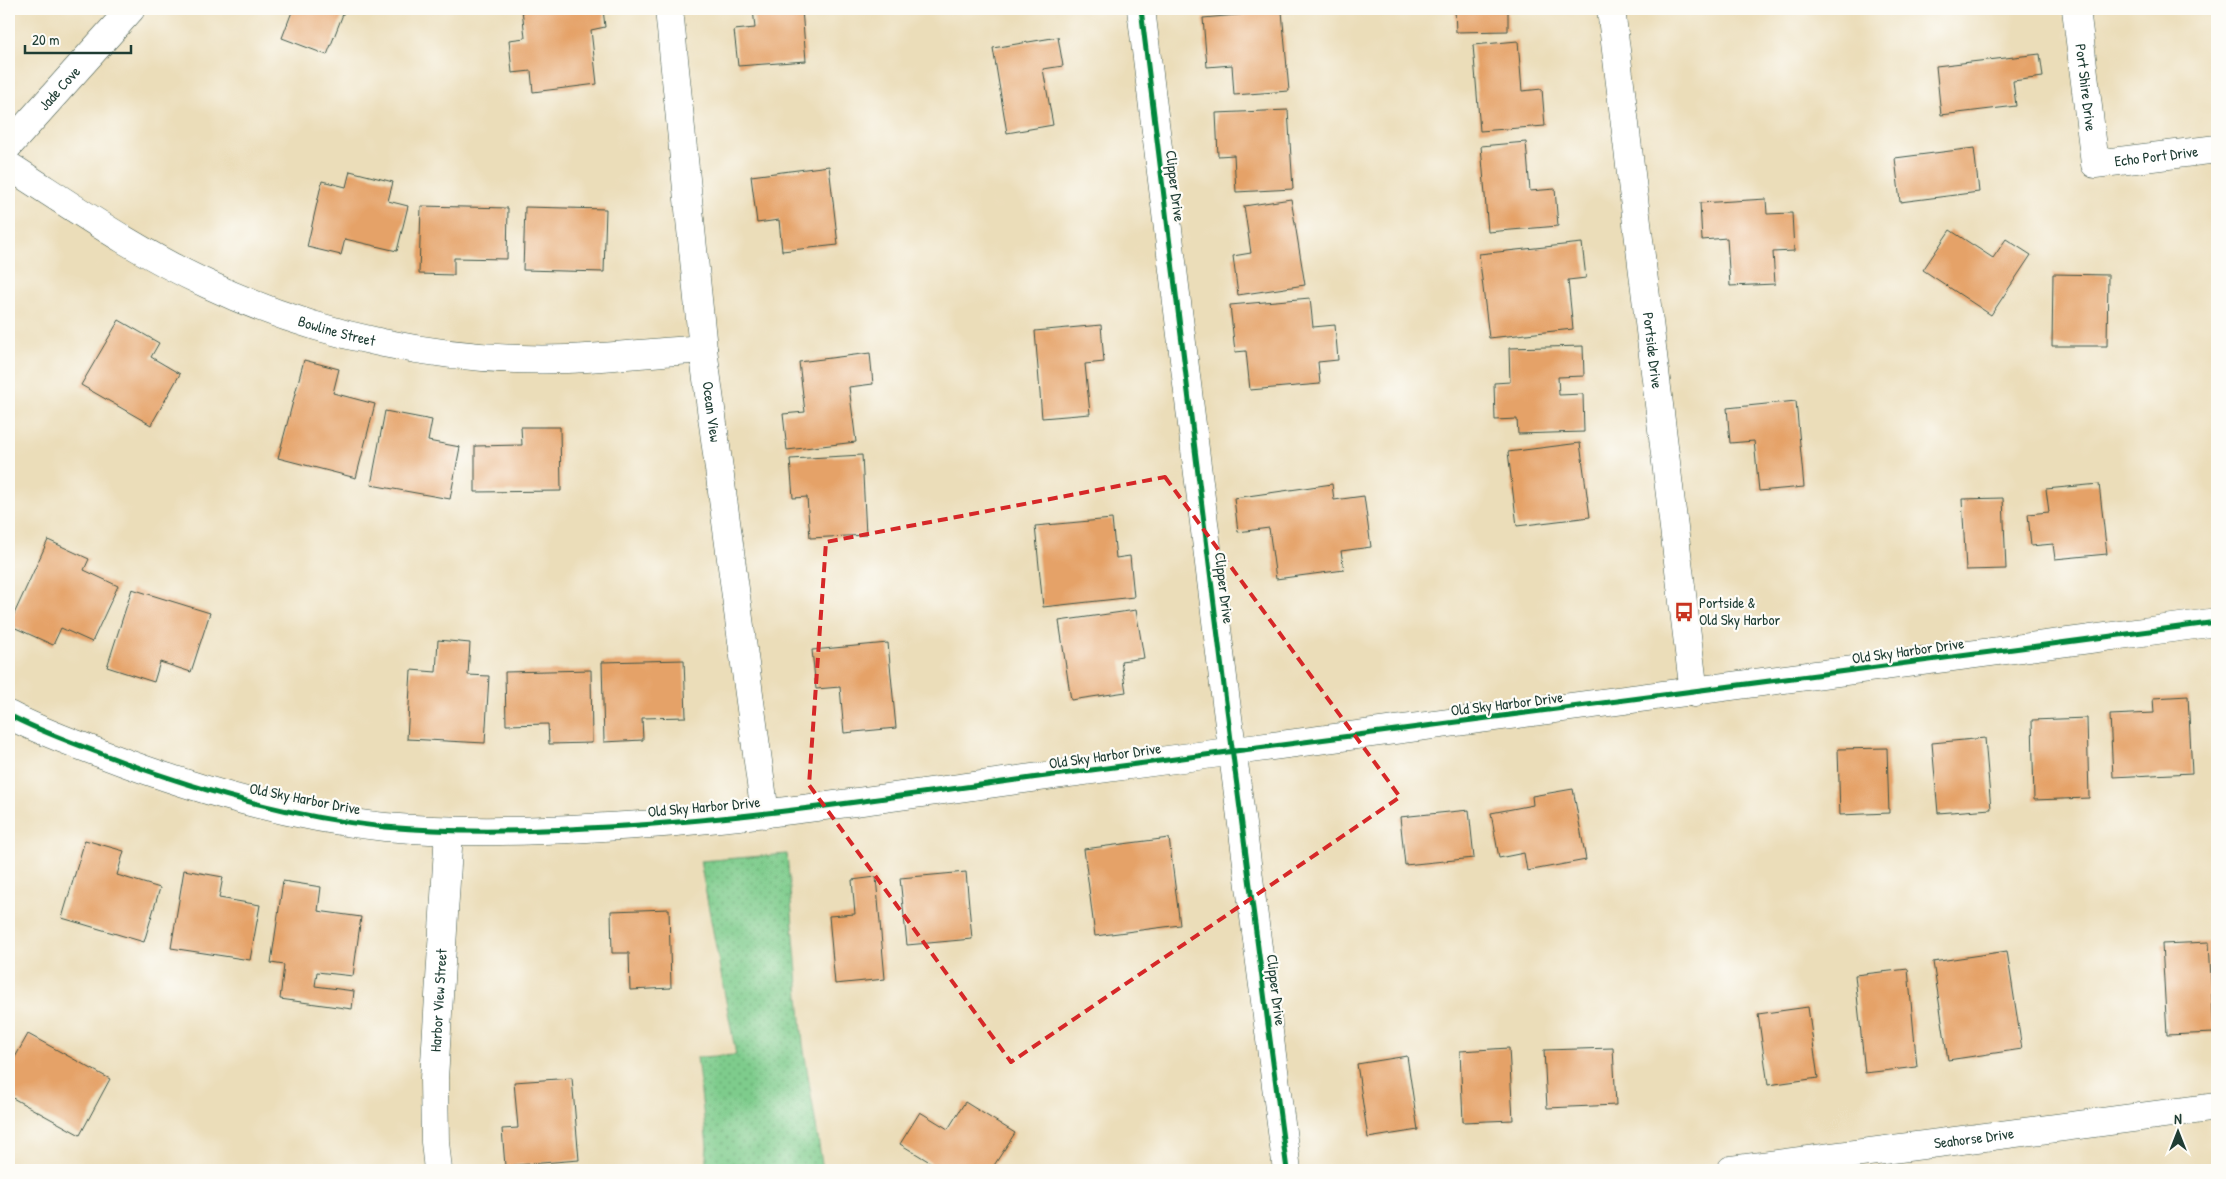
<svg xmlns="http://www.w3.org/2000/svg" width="2226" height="1179" font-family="'Patrick Hand',sans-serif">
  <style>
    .grass { fill: url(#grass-dots); stroke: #4e8460 }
    .building { fill: #e5a268 }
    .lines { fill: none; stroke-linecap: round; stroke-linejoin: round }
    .minor-casing { stroke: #3e5548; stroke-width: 29 }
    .minor { stroke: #fff; stroke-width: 28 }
    .cycleway-casing { stroke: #fdfcf7; stroke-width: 8 }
    .cycleway { stroke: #00873e; stroke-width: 5 }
    .marked { fill: none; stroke: #d62828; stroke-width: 4; stroke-dasharray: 10 6; stroke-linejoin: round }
    .labels { text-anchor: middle; stroke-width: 4.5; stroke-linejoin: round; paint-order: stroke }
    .street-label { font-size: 15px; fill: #1f3d34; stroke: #fdfcf7 }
    .poi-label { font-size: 15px; fill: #1f3d34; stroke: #fdfcf7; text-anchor: start }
  </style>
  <defs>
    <pattern id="grass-dots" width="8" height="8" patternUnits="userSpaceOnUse" patternTransform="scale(1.25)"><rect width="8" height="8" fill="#7ecc8c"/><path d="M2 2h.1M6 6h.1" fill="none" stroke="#67a773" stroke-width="1.8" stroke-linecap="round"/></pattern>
  </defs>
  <rect width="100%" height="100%" fill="#fdfcf7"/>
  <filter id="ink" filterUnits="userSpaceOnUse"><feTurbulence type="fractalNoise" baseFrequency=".02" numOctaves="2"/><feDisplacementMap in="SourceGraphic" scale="10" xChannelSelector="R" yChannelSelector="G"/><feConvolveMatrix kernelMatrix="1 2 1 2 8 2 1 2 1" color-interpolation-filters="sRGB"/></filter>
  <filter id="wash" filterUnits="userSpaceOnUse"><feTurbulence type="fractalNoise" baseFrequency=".0096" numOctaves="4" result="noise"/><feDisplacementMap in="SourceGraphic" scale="20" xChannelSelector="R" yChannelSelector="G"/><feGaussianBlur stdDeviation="1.12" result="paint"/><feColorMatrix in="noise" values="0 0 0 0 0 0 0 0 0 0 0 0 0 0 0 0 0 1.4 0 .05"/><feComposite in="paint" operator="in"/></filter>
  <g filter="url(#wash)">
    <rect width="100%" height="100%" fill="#ebddb9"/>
    <polygon class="grass" points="787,854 803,1044 823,1170 705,1170 707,1146 697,1057 736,1055 700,861"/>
    <g id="blocks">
      <g class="building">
        <polygon points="293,9 345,9 327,55 282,38"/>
        <polygon points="522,9 603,9 605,27 591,30 597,84 533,92 531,71 512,73 509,40 525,38"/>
        <polygon points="753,9 802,9 806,61 738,66 734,30 755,28"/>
        <polygon points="1455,9 1508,9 1508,31 1456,32"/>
        <polygon points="1282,11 1289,91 1234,95 1232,65 1207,67 1203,18"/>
        <polygon points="1058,37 1063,66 1043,69 1053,125 1007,133 993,48"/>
        <polygon points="1518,41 1522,91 1542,89 1545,126 1480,131 1473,45"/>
        <polygon points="2040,54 2043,77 2013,81 2016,106 1941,115 1936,66"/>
        <polygon points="1288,110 1293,189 1236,192 1234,155 1218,156 1216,113"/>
        <polygon points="1526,142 1530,191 1555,189 1558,226 1488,232 1481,146"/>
        <polygon points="1974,148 1979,192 1900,202 1895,158"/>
        <polygon points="829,166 838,245 782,251 779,220 757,223 751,176"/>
        <polygon points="350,171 393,182 388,201 408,206 397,251 345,239 341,255 307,247 322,181 346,187"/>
        <polygon points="1291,199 1305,285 1238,295 1233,256 1251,253 1244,206"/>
        <polygon points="1766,199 1767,214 1792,213 1794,251 1773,252 1775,284 1730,286 1727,238 1702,240 1700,203"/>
        <polygon points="421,206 508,208 507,259 454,258 454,275 419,274"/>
        <polygon points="525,207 606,209 604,272 523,270"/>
        <polygon points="1950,230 1993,258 2006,239 2031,255 1991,315 1923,270"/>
        <polygon points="1582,243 1586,278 1568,280 1573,329 1489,338 1479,254"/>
        <polygon points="2053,274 2108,275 2107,346 2052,346"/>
        <polygon points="1310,298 1313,327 1335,325 1338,360 1318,362 1320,384 1250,390 1246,351 1235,352 1230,305"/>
        <polygon points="119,320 159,343 151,357 180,374 151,425 81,385"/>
        <polygon points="1101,325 1104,362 1085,364 1090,414 1042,418 1035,331"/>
        <polygon points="1583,346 1584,376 1558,377 1559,395 1583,394 1584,432 1518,434 1517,419 1495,420 1494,383 1510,382 1509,348"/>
        <polygon points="870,353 873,384 849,387 856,442 787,450 783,414 805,412 799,362"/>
        <polygon points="304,360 339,369 333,393 375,404 356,478 278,458"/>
        <polygon points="1796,401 1804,487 1759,491 1754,441 1730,443 1727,408"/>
        <polygon points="385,411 432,420 428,441 460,447 450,499 371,485"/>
        <polygon points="521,427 560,427 561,491 475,492 475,446 522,445"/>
        <polygon points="1580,443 1590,517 1517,526 1508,452"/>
        <polygon points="862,455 866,535 810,538 807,497 793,498 790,459"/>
        <polygon points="1332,484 1334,500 1364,496 1371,547 1341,551 1344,570 1276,579 1269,528 1238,532 1234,498"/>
        <polygon points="2099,484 2107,554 2055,559 2053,544 2031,546 2028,514 2049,512 2046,489"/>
        <polygon points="2003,498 2006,569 1966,570 1962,499"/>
        <polygon points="1112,519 1116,558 1130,556 1134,597 1043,607 1035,526"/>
        <polygon points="48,540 89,559 84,570 118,586 92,642 61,628 53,645 9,625"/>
        <polygon points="132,589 210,613 191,672 160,662 154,682 107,667"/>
        <polygon points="1136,610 1144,658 1121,661 1126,692 1071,700 1059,621"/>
        <polygon points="438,640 470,643 468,675 489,676 485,743 407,739 411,670 436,672"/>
        <polygon points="888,643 896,728 844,733 840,687 816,689 812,650"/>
        <polygon points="684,660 686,717 642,718 643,740 604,742 602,662"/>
        <polygon points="591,670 592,743 549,744 548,724 506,725 505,672"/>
        <polygon points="2188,696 2192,773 2113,777 2110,715 2154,713 2153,698"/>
        <polygon points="2087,718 2089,798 2034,800 2032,720"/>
        <polygon points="1985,738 1991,809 1938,813 1932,743"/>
        <polygon points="1887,748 1889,813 1840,815 1838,749"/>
        <polygon points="1573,789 1586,860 1527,871 1524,853 1499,858 1491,813 1533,805 1532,796"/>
        <polygon points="1469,810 1474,858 1405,865 1400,817"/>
        <polygon points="1169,838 1180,925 1095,936 1084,849"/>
        <polygon points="85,840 124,851 117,875 160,888 144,942 62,918"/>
        <polygon points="184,870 223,877 219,898 260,905 250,960 171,948"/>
        <polygon points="966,872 972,939 907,945 900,878"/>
        <polygon points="876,877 885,979 835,984 829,916 855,914 852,880"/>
        <polygon points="283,881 321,887 318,911 361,917 353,976 317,972 315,986 354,991 352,1009 280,999 284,965 271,963"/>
        <polygon points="669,909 671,988 630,990 629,953 612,953 611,911"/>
        <polygon points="2209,942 2214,1033 2167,1035 2162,944"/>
        <polygon points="2007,951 2022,1049 1948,1060 1933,962"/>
        <polygon points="1908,969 1917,1067 1865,1073 1855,975"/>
        <polygon points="1808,1007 1818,1078 1768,1085 1758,1014"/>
        <polygon points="28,1034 110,1079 80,1135 9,1096 9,1068"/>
        <polygon points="1509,1048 1513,1120 1463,1122 1460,1051"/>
        <polygon points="1613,1048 1616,1105 1547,1108 1544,1050"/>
        <polygon points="1407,1056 1418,1130 1368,1138 1357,1064"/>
        <polygon points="572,1078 579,1160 505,1166 502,1129 518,1128 514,1082"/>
        <polygon points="965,1102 1015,1133 991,1170 943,1170 900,1144 920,1112 948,1129"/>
      </g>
    </g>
  </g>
  <g filter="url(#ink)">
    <use href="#blocks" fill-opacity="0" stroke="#3e5548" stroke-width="1"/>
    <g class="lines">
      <defs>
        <g id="minor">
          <path id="s1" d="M669 9 703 349 765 814"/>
          <polyline points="1141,9 1225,694 1287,1170"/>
          <path id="s2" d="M1611 9 1694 693"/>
          <path id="s3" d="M2076 9 2095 164 2217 149"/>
          <path id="s4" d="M9 145 131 9"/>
          <path id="s5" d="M9 166C73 207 137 252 207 284 318 337 444 363 567 359 612 357 658 352 703 349"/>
          <path d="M9 715C39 731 71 742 102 754 193 789 288 817 385 827 453 833 519 832 587 828 677 824 767 814 856 802 982 785 1109 767 1235 751 1563 709 1890 666 2217 622"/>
          <path id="s6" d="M438 1170 435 1142 434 1079 449 831"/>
          <path id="s7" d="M1731 1170 2217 1107"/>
        </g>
      </defs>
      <use href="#minor" class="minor-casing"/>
      <use href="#minor" class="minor"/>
      <defs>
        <g id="cycleway">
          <polyline points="1141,9 1225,694 1287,1170"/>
          <path d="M9 715C39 731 71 742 102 754 193 789 288 817 385 827 453 833 519 832 587 828 677 824 767 814 856 802 982 785 1109 767 1235 751 1563 709 1890 666 2217 622"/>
        </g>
      </defs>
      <use href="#cycleway" class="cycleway-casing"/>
      <use href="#cycleway" class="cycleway"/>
    </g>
  </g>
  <path class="marked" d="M1165 477 1400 797 1011 1062 809 785 826 542Z"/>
  <defs>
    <symbol id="bus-bare" viewBox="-9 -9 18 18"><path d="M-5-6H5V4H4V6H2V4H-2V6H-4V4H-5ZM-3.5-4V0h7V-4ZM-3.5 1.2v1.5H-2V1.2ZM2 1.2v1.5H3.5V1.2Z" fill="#c8321e" stroke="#fdfcf7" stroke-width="2.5" paint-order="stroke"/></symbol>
  </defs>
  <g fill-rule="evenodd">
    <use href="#bus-bare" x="1670" y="598" width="28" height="28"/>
  </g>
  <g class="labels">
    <g class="street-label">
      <text dy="5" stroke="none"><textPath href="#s3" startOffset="79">Port Shire Drive</textPath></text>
      <text dy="5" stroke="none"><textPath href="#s4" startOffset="76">Jade Cove</textPath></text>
      <text dy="5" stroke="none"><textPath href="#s3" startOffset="218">Echo Port Drive</textPath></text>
      <text transform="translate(1175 186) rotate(83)" y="5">Clipper Drive</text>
      <text dy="5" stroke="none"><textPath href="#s5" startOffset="369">Bowline Street</textPath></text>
      <text dy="5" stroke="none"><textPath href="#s2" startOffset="344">Portside Drive</textPath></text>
      <text dy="5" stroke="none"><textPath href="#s1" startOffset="405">Ocean View</textPath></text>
      <text transform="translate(1224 588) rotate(83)" y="5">Clipper Drive</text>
      <text transform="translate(1908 651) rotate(-8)" y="5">Old Sky Harbor Drive</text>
      <text transform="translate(1507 704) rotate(-7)" y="5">Old Sky Harbor Drive</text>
      <text transform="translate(1105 756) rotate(-8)" y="5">Old Sky Harbor Drive</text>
      <text transform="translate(305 799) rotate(11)" y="5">Old Sky Harbor Drive</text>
      <text transform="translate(704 807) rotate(-5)" y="5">Old Sky Harbor Drive</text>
      <text transform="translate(1276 990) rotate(83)" y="5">Clipper Drive</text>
      <text dy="5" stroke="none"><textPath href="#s6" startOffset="170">Harbor View Street</textPath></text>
      <text dy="5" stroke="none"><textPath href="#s7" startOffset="245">Seahorse Drive</textPath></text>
    </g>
    <g class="poi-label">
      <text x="1699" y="608">Portside &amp;<tspan x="1699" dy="17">Old Sky Harbor</tspan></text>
    </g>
  </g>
  <rect width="2226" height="1179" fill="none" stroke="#fdfcf7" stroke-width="30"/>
  <g transform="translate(2178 1132)" stroke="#fdfcf7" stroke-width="4" paint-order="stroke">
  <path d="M0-4L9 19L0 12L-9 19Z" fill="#1f3d34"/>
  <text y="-8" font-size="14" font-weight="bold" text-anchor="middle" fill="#1f3d34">N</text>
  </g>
  <path d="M25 45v8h106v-8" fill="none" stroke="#1f3d34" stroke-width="2.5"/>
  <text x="32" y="45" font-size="15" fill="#1f3d34" stroke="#fdfcf7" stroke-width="4" paint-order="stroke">20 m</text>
</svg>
